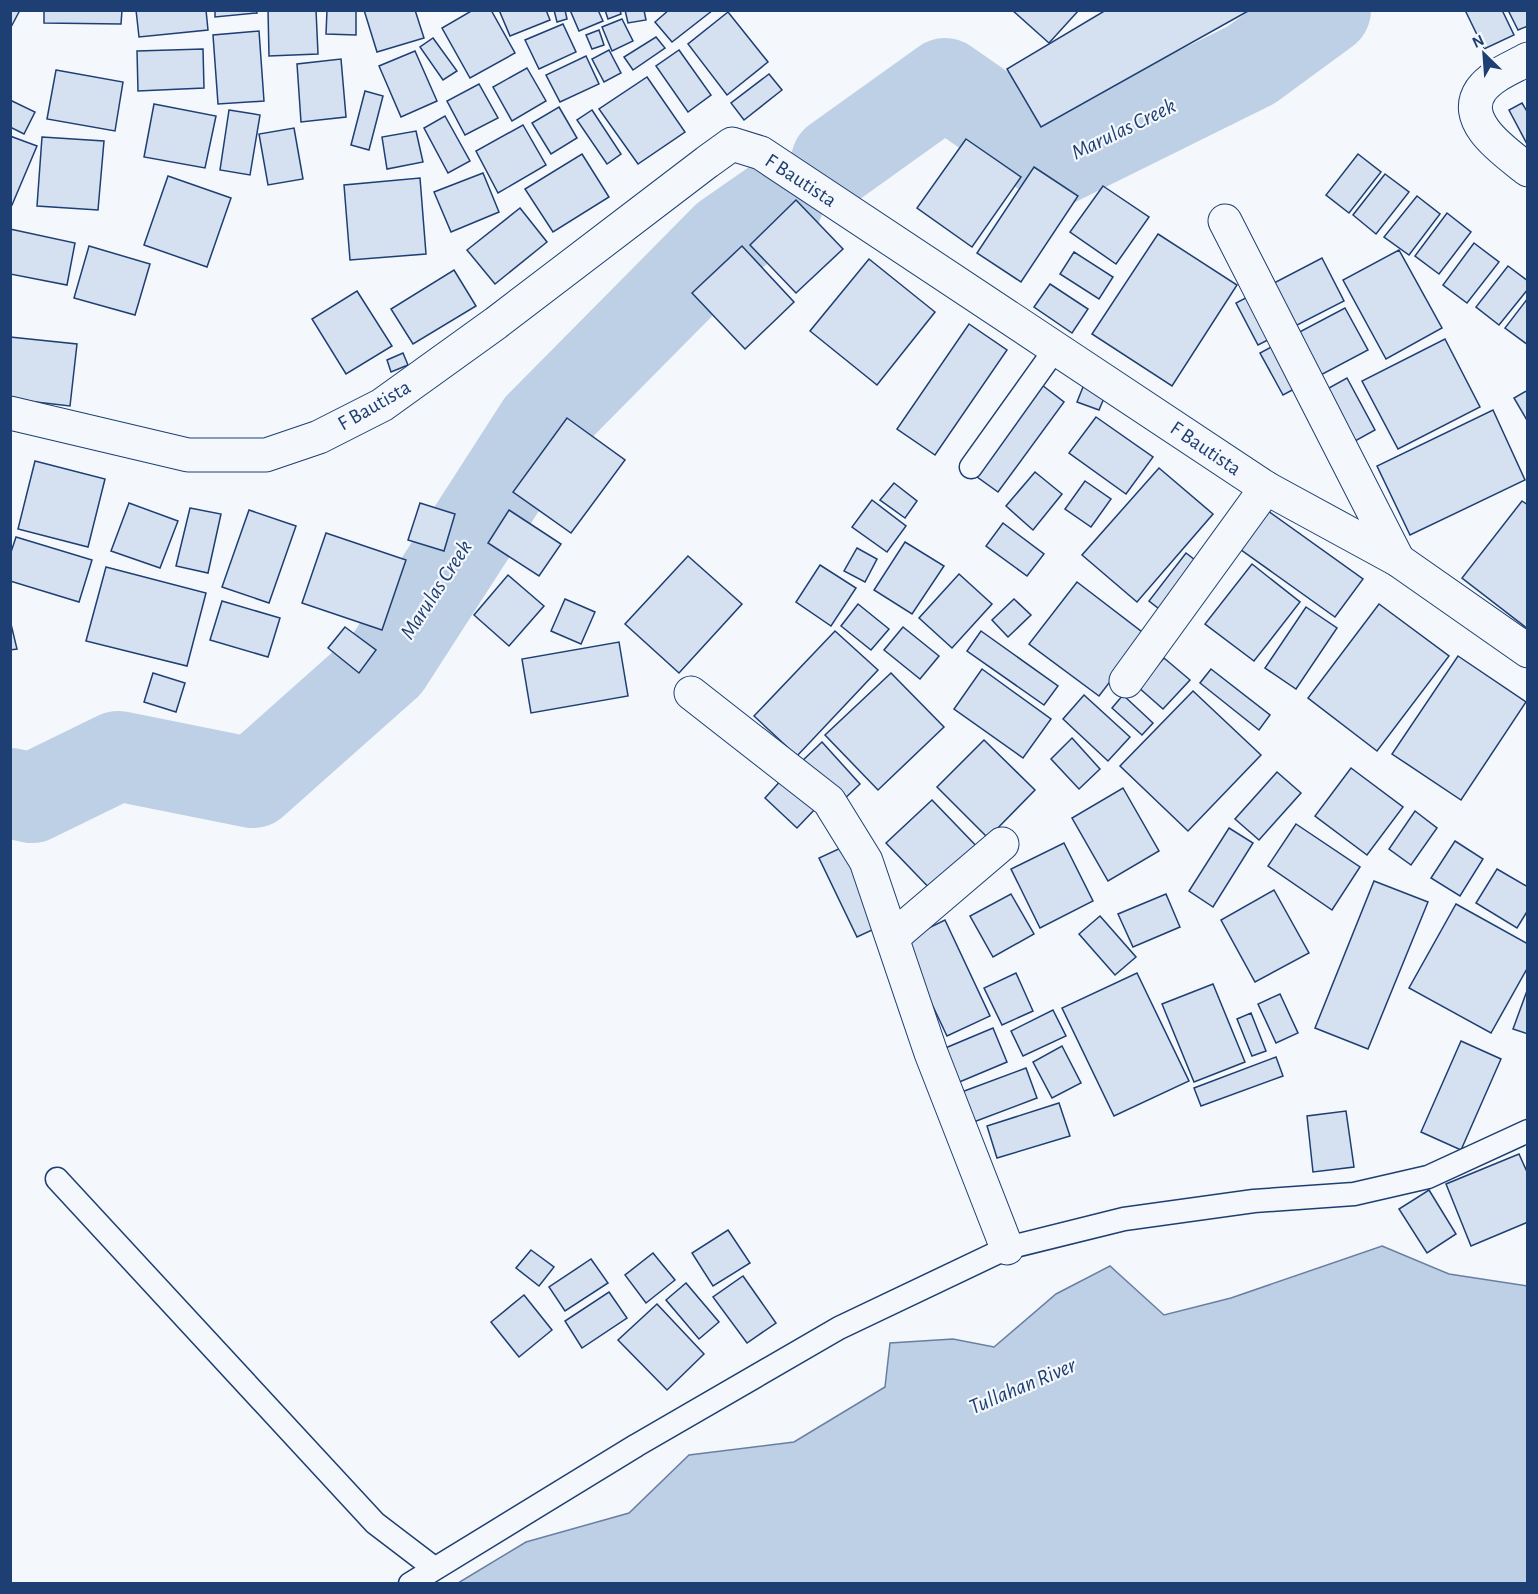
<svg xmlns="http://www.w3.org/2000/svg" width="1538" height="1594" font-family="'Alegreya Sans',sans-serif">
  <style>
    .water { fill: #bed0e5; stroke: #687fa3; stroke-width: 1.5 }
    .lines { fill: none; stroke-linecap: round; stroke-linejoin: round }
    .river { stroke: #bed0e5; stroke-width: 90 }
    .building { fill: #d5e0f0; stroke: #1d3f73; stroke-width: 1.5 }
    .lane-casing { stroke: #1d3f73; stroke-width: 25 }
    .street-casing { stroke: #1d3f73; stroke-width: 35 }
    .lane { stroke: #f4f7fb; stroke-width: 22 }
    .street { stroke: #f4f7fb; stroke-width: 33 }
    .labels { text-anchor: middle; stroke-width: 4.5; stroke-linejoin: round; paint-order: stroke }
    .street-label { font-size: 21px; fill: #1d3f73; stroke: #f4f7fb }
    .water-label { font-size: 22px; font-style: italic; fill: #1d3f73; stroke: #f4f7fb }
  </style>
  <rect width="100%" height="100%" fill="#f4f7fb"/>
  <polygon class="water" points="1382,1246 1449,1274 1527,1286 1527,1583 458,1583 526,1542 629,1513 689,1455 794,1442 885,1387 890,1343 953,1339 994,1347 1056,1294 1110,1266 1164,1315 1231,1298"/>
  <g class="lines">
    <g class="river">
      <polyline points="836,161 945,83 1057,161 1251,65 1326,10"/>
      <polyline points="10,793 32,798 118,756 253,783 387,664 540,426 726,238 779,201"/>
    </g>
  </g>
  <g class="building">
    <polygon points="10,10 20,10 10,29"/>
    <polygon points="44,10 122,10 121,24 44,23"/>
    <polygon points="136,10 206,10 208,30 139,37"/>
    <polygon points="215,10 256,10 257,13 215,17"/>
    <polygon points="268,10 316,10 318,54 269,56"/>
    <polygon points="327,10 356,10 356,35 326,34"/>
    <polygon points="364,10 415,10 424,38 377,52"/>
    <polygon points="473,10 491,10 515,53 470,78 442,28"/>
    <polygon points="499,10 546,10 550,20 510,36"/>
    <polygon points="554,10 565,10 567,19 557,22"/>
    <polygon points="570,10 598,10 603,21 579,31"/>
    <polygon points="605,10 620,10 621,14 608,19"/>
    <polygon points="625,10 644,10 646,20 628,23"/>
    <polygon points="669,10 713,10 672,42 655,22"/>
    <polygon points="1012,10 1079,10 1049,43"/>
    <polygon points="1106,10 1250,10 1041,127 1007,69"/>
    <polygon points="1465,10 1502,10 1514,35 1484,49"/>
    <polygon points="1508,10 1528,10 1528,26 1518,30"/>
    <polygon points="728,12 768,62 727,95 688,44"/>
    <polygon points="622,19 633,41 612,51 602,27"/>
    <polygon points="563,24 576,52 539,69 525,40"/>
    <polygon points="599,30 604,45 592,49 586,35"/>
    <polygon points="259,31 264,101 218,104 213,35"/>
    <polygon points="656,37 665,48 633,70 624,57"/>
    <polygon points="433,38 457,71 443,80 420,47"/>
    <polygon points="203,49 204,88 138,91 137,51"/>
    <polygon points="609,50 621,73 604,82 592,59"/>
    <polygon points="679,50 711,95 688,112 656,66"/>
    <polygon points="415,51 437,101 401,117 379,66"/>
    <polygon points="586,56 599,84 560,102 546,75"/>
    <polygon points="341,59 346,117 301,122 297,64"/>
    <polygon points="527,68 546,101 512,121 493,87"/>
    <polygon points="56,70 123,82 115,131 47,119"/>
    <polygon points="769,74 782,90 744,120 731,103"/>
    <polygon points="647,77 685,132 638,164 599,109"/>
    <polygon points="479,84 498,118 465,135 447,101"/>
    <polygon points="365,91 383,96 369,150 351,145"/>
    <polygon points="10,100 35,112 24,134 10,127"/>
    <polygon points="1522,103 1528,113 1528,146 1509,110"/>
    <polygon points="154,104 216,116 205,168 144,157"/>
    <polygon points="559,107 577,138 551,154 532,123"/>
    <polygon points="229,110 260,115 250,175 220,170"/>
    <polygon points="592,110 621,154 607,164 577,120"/>
    <polygon points="445,116 470,161 448,173 424,128"/>
    <polygon points="523,125 546,165 498,193 476,151"/>
    <polygon points="294,128 303,179 268,185 259,134"/>
    <polygon points="416,131 423,162 387,169 382,137"/>
    <polygon points="10,136 37,146 12,205 10,204"/>
    <polygon points="42,137 104,141 98,210 37,206"/>
    <polygon points="966,139 1021,177 972,247 917,208"/>
    <polygon points="582,154 609,197 553,232 525,189"/>
    <polygon points="1358,154 1381,172 1349,213 1326,195"/>
    <polygon points="1034,167 1078,196 1021,282 977,253"/>
    <polygon points="483,173 499,212 451,232 434,192"/>
    <polygon points="1385,174 1409,192 1376,234 1353,215"/>
    <polygon points="168,176 231,198 207,267 144,245"/>
    <polygon points="420,178 426,254 350,260 344,185"/>
    <polygon points="1103,186 1149,217 1116,264 1070,232"/>
    <polygon points="1417,196 1440,214 1409,255 1384,237"/>
    <polygon points="796,200 843,249 796,293 750,245"/>
    <polygon points="520,208 547,242 495,284 467,250"/>
    <polygon points="1447,213 1471,232 1439,274 1415,256"/>
    <polygon points="10,229 75,243 67,285 10,274"/>
    <polygon points="1158,234 1237,285 1172,386 1092,334"/>
    <polygon points="1474,243 1499,262 1467,303 1443,285"/>
    <polygon points="89,246 150,264 135,315 74,298"/>
    <polygon points="742,246 794,302 745,349 692,293"/>
    <polygon points="1399,250 1442,328 1386,359 1343,280"/>
    <polygon points="1074,252 1113,277 1099,299 1060,274"/>
    <polygon points="1322,258 1344,301 1258,345 1236,303"/>
    <polygon points="869,259 935,312 877,385 810,331"/>
    <polygon points="1508,266 1528,281 1528,289 1499,325 1476,307"/>
    <polygon points="454,270 476,306 413,344 391,309"/>
    <polygon points="1050,284 1088,309 1072,333 1034,307"/>
    <polygon points="357,291 392,346 346,374 312,319"/>
    <polygon points="1528,298 1528,345 1505,328"/>
    <polygon points="1345,308 1368,350 1283,395 1260,353"/>
    <polygon points="969,324 1007,350 935,455 897,429"/>
    <polygon points="10,337 77,344 70,406 10,399"/>
    <polygon points="1445,339 1480,407 1398,449 1362,381"/>
    <polygon points="403,353 408,365 391,372 387,360"/>
    <polygon points="1347,378 1375,430 1328,456 1300,404"/>
    <polygon points="1038,382 1064,402 998,492 973,474"/>
    <polygon points="1085,382 1107,391 1099,410 1077,402"/>
    <polygon points="1528,390 1528,422 1514,398"/>
    <polygon points="1493,410 1525,480 1410,535 1377,466"/>
    <polygon points="1096,417 1153,457 1126,494 1069,453"/>
    <polygon points="567,418 625,460 571,533 513,492"/>
    <polygon points="35,461 105,479 88,547 18,529"/>
    <polygon points="1159,468 1213,514 1137,602 1082,555"/>
    <polygon points="1035,472 1062,494 1033,530 1006,506"/>
    <polygon points="1085,481 1111,499 1091,527 1065,509"/>
    <polygon points="894,483 917,501 905,518 880,500"/>
    <polygon points="872,500 906,526 887,552 852,527"/>
    <polygon points="1522,501 1528,505 1528,629 1462,578"/>
    <polygon points="129,503 178,521 160,568 111,551"/>
    <polygon points="420,503 455,514 444,551 408,540"/>
    <polygon points="190,508 221,514 208,573 176,566"/>
    <polygon points="1264,508 1363,579 1335,617 1237,547"/>
    <polygon points="249,510 296,526 269,603 222,587"/>
    <polygon points="509,510 561,544 539,576 488,543"/>
    <polygon points="1003,523 1044,554 1027,576 986,546"/>
    <polygon points="326,533 406,560 382,630 302,603"/>
    <polygon points="16,537 92,560 79,602 10,581 10,555"/>
    <polygon points="905,542 944,566 912,614 874,590"/>
    <polygon points="857,548 877,559 865,582 844,571"/>
    <polygon points="1186,553 1204,567 1167,615 1149,601"/>
    <polygon points="688,556 742,604 679,673 625,624"/>
    <polygon points="1252,564 1300,602 1254,661 1205,624"/>
    <polygon points="820,565 856,588 831,626 796,602"/>
    <polygon points="106,567 206,593 187,666 86,641"/>
    <polygon points="959,574 992,604 952,648 919,618"/>
    <polygon points="508,575 544,606 509,646 474,615"/>
    <polygon points="1077,582 1146,635 1099,696 1029,644"/>
    <polygon points="565,599 595,612 581,644 551,631"/>
    <polygon points="1014,599 1031,615 1008,637 992,620"/>
    <polygon points="222,601 280,618 268,657 210,640"/>
    <polygon points="858,604 889,629 871,650 841,626"/>
    <polygon points="1379,604 1449,656 1377,751 1308,698"/>
    <polygon points="1306,607 1337,628 1296,689 1265,668"/>
    <polygon points="10,620 17,649 10,650"/>
    <polygon points="345,627 376,650 359,673 328,648"/>
    <polygon points="903,627 939,656 920,679 884,650"/>
    <polygon points="835,631 878,670 797,756 754,716"/>
    <polygon points="981,631 1058,686 1044,705 967,651"/>
    <polygon points="619,642 628,696 531,713 522,659"/>
    <polygon points="1458,656 1526,702 1461,800 1392,754"/>
    <polygon points="1164,658 1190,680 1163,709 1138,687"/>
    <polygon points="982,669 1051,719 1023,758 954,709"/>
    <polygon points="1211,669 1270,715 1259,730 1200,683"/>
    <polygon points="153,673 185,683 176,712 144,702"/>
    <polygon points="891,673 944,727 878,790 825,735"/>
    <polygon points="1193,691 1261,755 1188,831 1120,766"/>
    <polygon points="1084,695 1130,737 1108,761 1063,719"/>
    <polygon points="1123,695 1153,723 1142,735 1112,708"/>
    <polygon points="1072,738 1100,769 1079,789 1051,759"/>
    <polygon points="984,740 1035,790 988,838 937,787"/>
    <polygon points="822,742 860,784 838,805 799,764"/>
    <polygon points="1351,768 1403,807 1367,855 1315,816"/>
    <polygon points="1277,772 1301,793 1259,840 1235,819"/>
    <polygon points="784,777 816,808 797,828 765,798"/>
    <polygon points="1123,788 1159,851 1108,881 1072,818"/>
    <polygon points="932,800 984,854 938,897 886,843"/>
    <polygon points="1415,811 1437,828 1411,865 1389,849"/>
    <polygon points="1296,824 1360,867 1332,910 1268,866"/>
    <polygon points="1229,828 1253,843 1213,907 1189,891"/>
    <polygon points="1455,841 1483,859 1460,896 1431,878"/>
    <polygon points="1064,843 1093,901 1040,928 1011,869"/>
    <polygon points="845,846 883,925 857,937 819,858"/>
    <polygon points="1497,869 1528,887 1528,910 1517,928 1476,903"/>
    <polygon points="1374,881 1428,902 1368,1049 1315,1028"/>
    <polygon points="1274,890 1309,953 1255,982 1221,920"/>
    <polygon points="1011,894 1034,934 993,957 970,916"/>
    <polygon points="1166,894 1180,927 1133,947 1118,914"/>
    <polygon points="1456,904 1528,944 1528,967 1491,1033 1409,988"/>
    <polygon points="1100,916 1136,957 1115,975 1079,934"/>
    <polygon points="945,920 990,1016 947,1036 902,941"/>
    <polygon points="1016,973 1033,1011 1002,1025 984,988"/>
    <polygon points="1137,973 1189,1081 1114,1116 1062,1008"/>
    <polygon points="1213,984 1245,1062 1194,1082 1162,1004"/>
    <polygon points="1528,988 1528,1034 1513,1029"/>
    <polygon points="1280,994 1298,1033 1276,1043 1258,1004"/>
    <polygon points="1053,1010 1066,1036 1023,1056 1011,1031"/>
    <polygon points="1251,1013 1266,1051 1252,1056 1237,1019"/>
    <polygon points="993,1028 1007,1062 957,1083 943,1049"/>
    <polygon points="1461,1041 1501,1059 1461,1150 1421,1132"/>
    <polygon points="1062,1046 1081,1083 1052,1098 1033,1062"/>
    <polygon points="1276,1057 1283,1076 1201,1106 1194,1088"/>
    <polygon points="1026,1068 1037,1098 971,1123 959,1093"/>
    <polygon points="1059,1103 1070,1136 997,1158 987,1126"/>
    <polygon points="1346,1111 1354,1167 1313,1172 1307,1116"/>
    <polygon points="1519,1154 1528,1174 1528,1222 1471,1246 1446,1184"/>
    <polygon points="1429,1190 1456,1234 1427,1253 1399,1209"/>
    <polygon points="728,1230 750,1263 713,1286 692,1253"/>
    <polygon points="531,1250 554,1267 539,1286 516,1268"/>
    <polygon points="653,1253 675,1280 646,1303 625,1275"/>
    <polygon points="591,1259 608,1283 565,1311 549,1287"/>
    <polygon points="743,1276 776,1323 747,1343 713,1297"/>
    <polygon points="686,1283 719,1322 699,1339 666,1300"/>
    <polygon points="609,1292 627,1318 582,1348 565,1321"/>
    <polygon points="524,1295 552,1330 519,1357 491,1322"/>
    <polygon points="657,1304 704,1354 667,1390 618,1340"/>
  </g>
  <g class="lines">
    <defs>
      <g id="lane">
        <polyline points="971,467 1056,348"/>
        <polyline points="57,1179 375,1523 434,1568"/>
        <polyline points="410,1584 637,1445 839,1328 1007,1248 1124,1219 1254,1201 1354,1194 1428,1177 1528,1131"/>
      </g>
      <g id="street">
        <path d="M1528 59C1512 68 1492 75 1481 90 1459 122 1507 153 1528 170"/>
        <polyline points="1225,221 1398,560"/>
        <polyline points="10,413 188,455 266,455 319,437 382,405 496,323 707,162 732,144 761,153 1266,488 1398,560 1528,651"/>
        <polyline points="1126,681 1266,488"/>
        <polyline points="691,693 829,801 866,861 931,1053 1007,1248"/>
        <polyline points="893,937 1002,844"/>
      </g>
    </defs>
    <use href="#lane" class="lane-casing"/>
    <use href="#street" class="street-casing"/>
    <use href="#lane" class="lane"/>
    <use href="#street" class="street"/>
  </g>
  <g class="labels">
    <g class="street-label">
      <text transform="translate(801 180) rotate(33)" y="7">F Bautista</text>
      <text transform="translate(374 405) rotate(-30)" y="7">F Bautista</text>
      <text transform="translate(1206 448) rotate(34)" y="7">F Bautista</text>
    </g>
    <g class="water-label">
      <text transform="translate(1123 128) rotate(-26)" y="8">Marulas Creek</text>
      <text transform="translate(435 589) rotate(-57)" y="8">Marulas Creek</text>
      <text transform="translate(1022 1385) rotate(-23)" y="8">Tullahan River</text>
    </g>
  </g>
  <rect width="1538" height="1594" fill="none" stroke="#1d3f73" stroke-width="24"/>
  <g transform="translate(1484 54) rotate(335)" stroke="#f4f7fb" stroke-width="4.5" paint-order="stroke">
  <path d="M0-4.5L10 22L0 15L-10 22Z" fill="#1d3f73"/>
  <text y="-9" font-size="16" font-weight="bold" text-anchor="middle" fill="#1d3f73">N</text>
  </g>
</svg>
